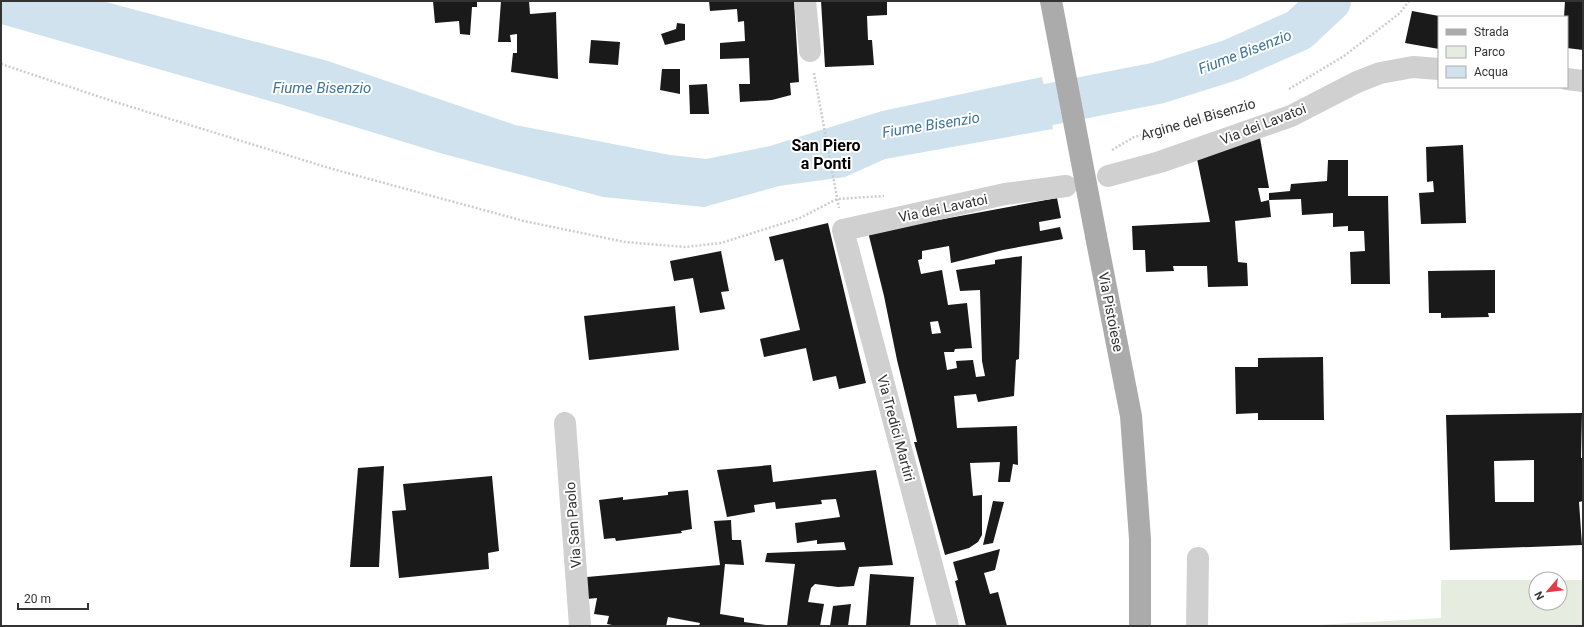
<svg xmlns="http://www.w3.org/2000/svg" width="1584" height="627" font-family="Roboto,sans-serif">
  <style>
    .green { fill: #e6ecdf }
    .water { fill: #cfe2ee }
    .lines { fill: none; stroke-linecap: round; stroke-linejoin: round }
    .river { stroke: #cfe2ee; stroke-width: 42 }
    .building { fill: #1a1a1a; fill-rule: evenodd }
    .path { stroke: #cdcdcd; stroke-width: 2.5; stroke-dasharray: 2 2; stroke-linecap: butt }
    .minor { stroke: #d0d0d0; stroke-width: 22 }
    .major { stroke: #ababab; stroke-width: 22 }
    .major-bridge { stroke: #ababab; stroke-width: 22 }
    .labels { text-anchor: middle; stroke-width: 4; stroke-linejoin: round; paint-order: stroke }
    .street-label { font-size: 14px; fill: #333; stroke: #fff }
    .water-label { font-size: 15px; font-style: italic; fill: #3f7597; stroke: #fff }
    .quarter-label { font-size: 16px; font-weight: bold; fill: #000; stroke: #fff }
  </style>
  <rect width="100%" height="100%" fill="#fff"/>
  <polygon class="green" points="1441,580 1536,580 1536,603 1560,603 1560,580 1583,580 1583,626 1299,626 1441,618"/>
  <polygon class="water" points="1,1 102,1 328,61 515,125 670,155 706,159 770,146 882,111 1042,77 1053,129 885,159 845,177 779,186 704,207 603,197 440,153 280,104 1,24"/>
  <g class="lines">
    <polyline class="river" points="990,116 1158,83 1231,60 1299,30 1330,1"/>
  </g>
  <g class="building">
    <polygon points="433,1 477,1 477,7 472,7 470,35 460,34 459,21 435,23"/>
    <polygon points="501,1 529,1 530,14 556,12 558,79 511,72 513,53 517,53 517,34 510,35 511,42 498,42"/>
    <polygon points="709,1 794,1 799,82 790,83 791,95 772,100 740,102 739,84 750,84 749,58 720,59 720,43 745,41 744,21 738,22 737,9 710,11"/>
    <polygon points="821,1 887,1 887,15 867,16 868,40 872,40 874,65 825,67"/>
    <polygon points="1565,1 1583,1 1583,50 1567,48 1567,17 1564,17"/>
    <polygon points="1412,11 1439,16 1439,49 1405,43"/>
    <polygon points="677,23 685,24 685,40 665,45 661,34 676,29"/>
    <polygon points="591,40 620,42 618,65 589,63"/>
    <polygon points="662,69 680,69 680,94 660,90"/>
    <polygon points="707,84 709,114 690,114 689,85"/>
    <polygon points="1260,138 1269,188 1258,188 1261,202 1269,200 1271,217 1235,221 1238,262 1247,263 1248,286 1208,287 1207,266 1173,266 1174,271 1146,272 1145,250 1133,250 1132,226 1210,222 1196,154"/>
    <polygon points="1463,145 1466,223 1421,224 1419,193 1434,192 1433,181 1427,182 1426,147"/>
    <polygon points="1328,160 1348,160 1348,196 1388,196 1390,284 1351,284 1350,252 1365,251 1364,231 1348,231 1348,226 1333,227 1333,213 1302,215 1301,199 1269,200 1269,193 1290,191 1291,184 1327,181"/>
    <path d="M1057 198 1061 218 1039 222 1040 231 1060 227 1063 239 1003 250 951 263 949 246 922 251V259L918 260 921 274 942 270 948 305 967 303 972 348 955 349 954 352H944L947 370 957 368 956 361 973 360 976 377 985 376 982 361 980 290 960 291 956 270 995 264V260L1022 256 1019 359 1016 360 1014 396 978 402 976 394 954 396 957 428 1017 426 1018 465 1013 464 1010 482H998L1000 462 970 463 973 496 982 495V535L978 542 969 548 945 555 914 442H917L897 360 884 296 868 232 890 229ZM938 321 941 333 932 334 930 322Z"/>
    <polygon points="828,223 866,383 839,389 836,376 813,381 806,348 764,357 760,339 800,330 783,259 775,261 769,237"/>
    <polygon points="721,251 729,291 721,292 725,309 700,313 693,278 674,281 670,261"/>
    <polygon points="1495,270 1495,313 1488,313 1489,317 1441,318 1441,313 1429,313 1428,271"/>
    <polygon points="675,306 679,350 589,360 584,316"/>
    <polygon points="1323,357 1324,420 1258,420 1258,413 1236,414 1235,367 1258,367 1258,358"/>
    <path d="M1582 413 1581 458H1583V501L1579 502 1582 545 1450 550 1446 415ZM1534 460V502H1495L1494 461Z"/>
    <polygon points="771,465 773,482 876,470 893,565 859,567 854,586 838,587 815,584 811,588 808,602 824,604 820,626 787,626 795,564 765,562 767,553 846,550 844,542 817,544 817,540 797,543 795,523 840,517 836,499 821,500 822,504 776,509 775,502 754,505 755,512 727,517 717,470"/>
    <polygon points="384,466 379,567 350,567 358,468"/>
    <polygon points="492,476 499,551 488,553 489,569 399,578 392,511 406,510 403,484"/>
    <polygon points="688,490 692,529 681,531 682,533 616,541 615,538 604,539 599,500 623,497 623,500 668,495 668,492"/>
    <polygon points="993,501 1004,502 993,543 983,545"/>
    <polygon points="731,520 732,540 741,540 744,565 725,564 720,614 744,618 744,622 774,626 699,626 700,623 668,617 666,626 617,626 607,624 609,616 594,614 597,598 587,599 587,577 720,565 714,521"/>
    <polygon points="1000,549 995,570 984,573 990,594 998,592 1007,626 966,626 955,581 958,580 953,562"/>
    <polygon points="870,574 914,577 910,626 866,626"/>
    <polygon points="851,604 848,626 830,626 833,606"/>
  </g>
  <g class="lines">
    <g class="path">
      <polyline points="1,64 112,101 329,168 524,221 625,242 685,247 721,243 800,218 837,199 884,196"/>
      <polyline points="814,73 839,208"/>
      <polyline points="1289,89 1344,56 1400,13 1409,1"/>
      <polyline points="1112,150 1134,137 1215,117"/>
    </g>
    <g class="minor">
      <polyline points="805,1 810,51"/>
      <polyline points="1567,79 1583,81"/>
      <polyline points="1108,176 1160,162 1291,116 1357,82 1380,73 1413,67 1439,69"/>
      <polyline points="565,423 580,626"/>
      <polyline points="948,626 843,230 1005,194 1066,186"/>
      <polyline points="1197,626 1198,558"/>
    </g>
    <polyline class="major" points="1096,236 1131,416 1140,539 1140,626"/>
    <polyline class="major-bridge" points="1051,1 1096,236"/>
  </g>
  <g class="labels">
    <g class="street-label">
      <text transform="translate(1198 119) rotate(-16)" y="5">Argine del Bisenzio</text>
      <text transform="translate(1263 124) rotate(-21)" y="5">Via dei Lavatoi</text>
      <text transform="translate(943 208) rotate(-12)" y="5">Via dei Lavatoi</text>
      <text transform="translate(1111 312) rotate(79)" y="5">Via Pistoiese</text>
      <text transform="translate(896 428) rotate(75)" y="5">Via Tredici Martiri</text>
      <text transform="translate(573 525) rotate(-94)" y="5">Via San Paolo</text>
    </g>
    <g class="water-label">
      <text transform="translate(1245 52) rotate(-21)" y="5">Fiume Bisenzio</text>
      <text x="322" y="93">Fiume Bisenzio</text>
      <text transform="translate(931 125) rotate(-9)" y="5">Fiume Bisenzio</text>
    </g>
    <g class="quarter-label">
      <text x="826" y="151">San Piero<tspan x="826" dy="18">a Ponti</tspan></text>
    </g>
  </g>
  <rect width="1584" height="627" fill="none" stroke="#333333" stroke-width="4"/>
  <rect x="1438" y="16" width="130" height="72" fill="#ffffff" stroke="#adadad"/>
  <rect x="1446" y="29" width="20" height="6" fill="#ababab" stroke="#adadad"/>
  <text x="1474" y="36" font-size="12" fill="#333333">Strada</text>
  <rect x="1446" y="46" width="20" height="12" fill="#e6ecdf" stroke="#adadad"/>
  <text x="1474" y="56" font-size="12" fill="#333333">Parco</text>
  <rect x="1446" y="66" width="20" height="12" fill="#cfe2ee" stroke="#adadad"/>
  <text x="1474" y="76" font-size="12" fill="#333333">Acqua</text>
  <g transform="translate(1548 591) rotate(242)"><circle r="19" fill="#ffffff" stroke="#adadad"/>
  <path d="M0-3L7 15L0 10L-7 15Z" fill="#e63946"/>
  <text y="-6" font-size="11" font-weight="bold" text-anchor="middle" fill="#333333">N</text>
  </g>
  <path d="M18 603v6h70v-6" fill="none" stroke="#333333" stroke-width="2"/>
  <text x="24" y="603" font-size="12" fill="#333333" stroke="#ffffff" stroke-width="3" paint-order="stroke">20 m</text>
</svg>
